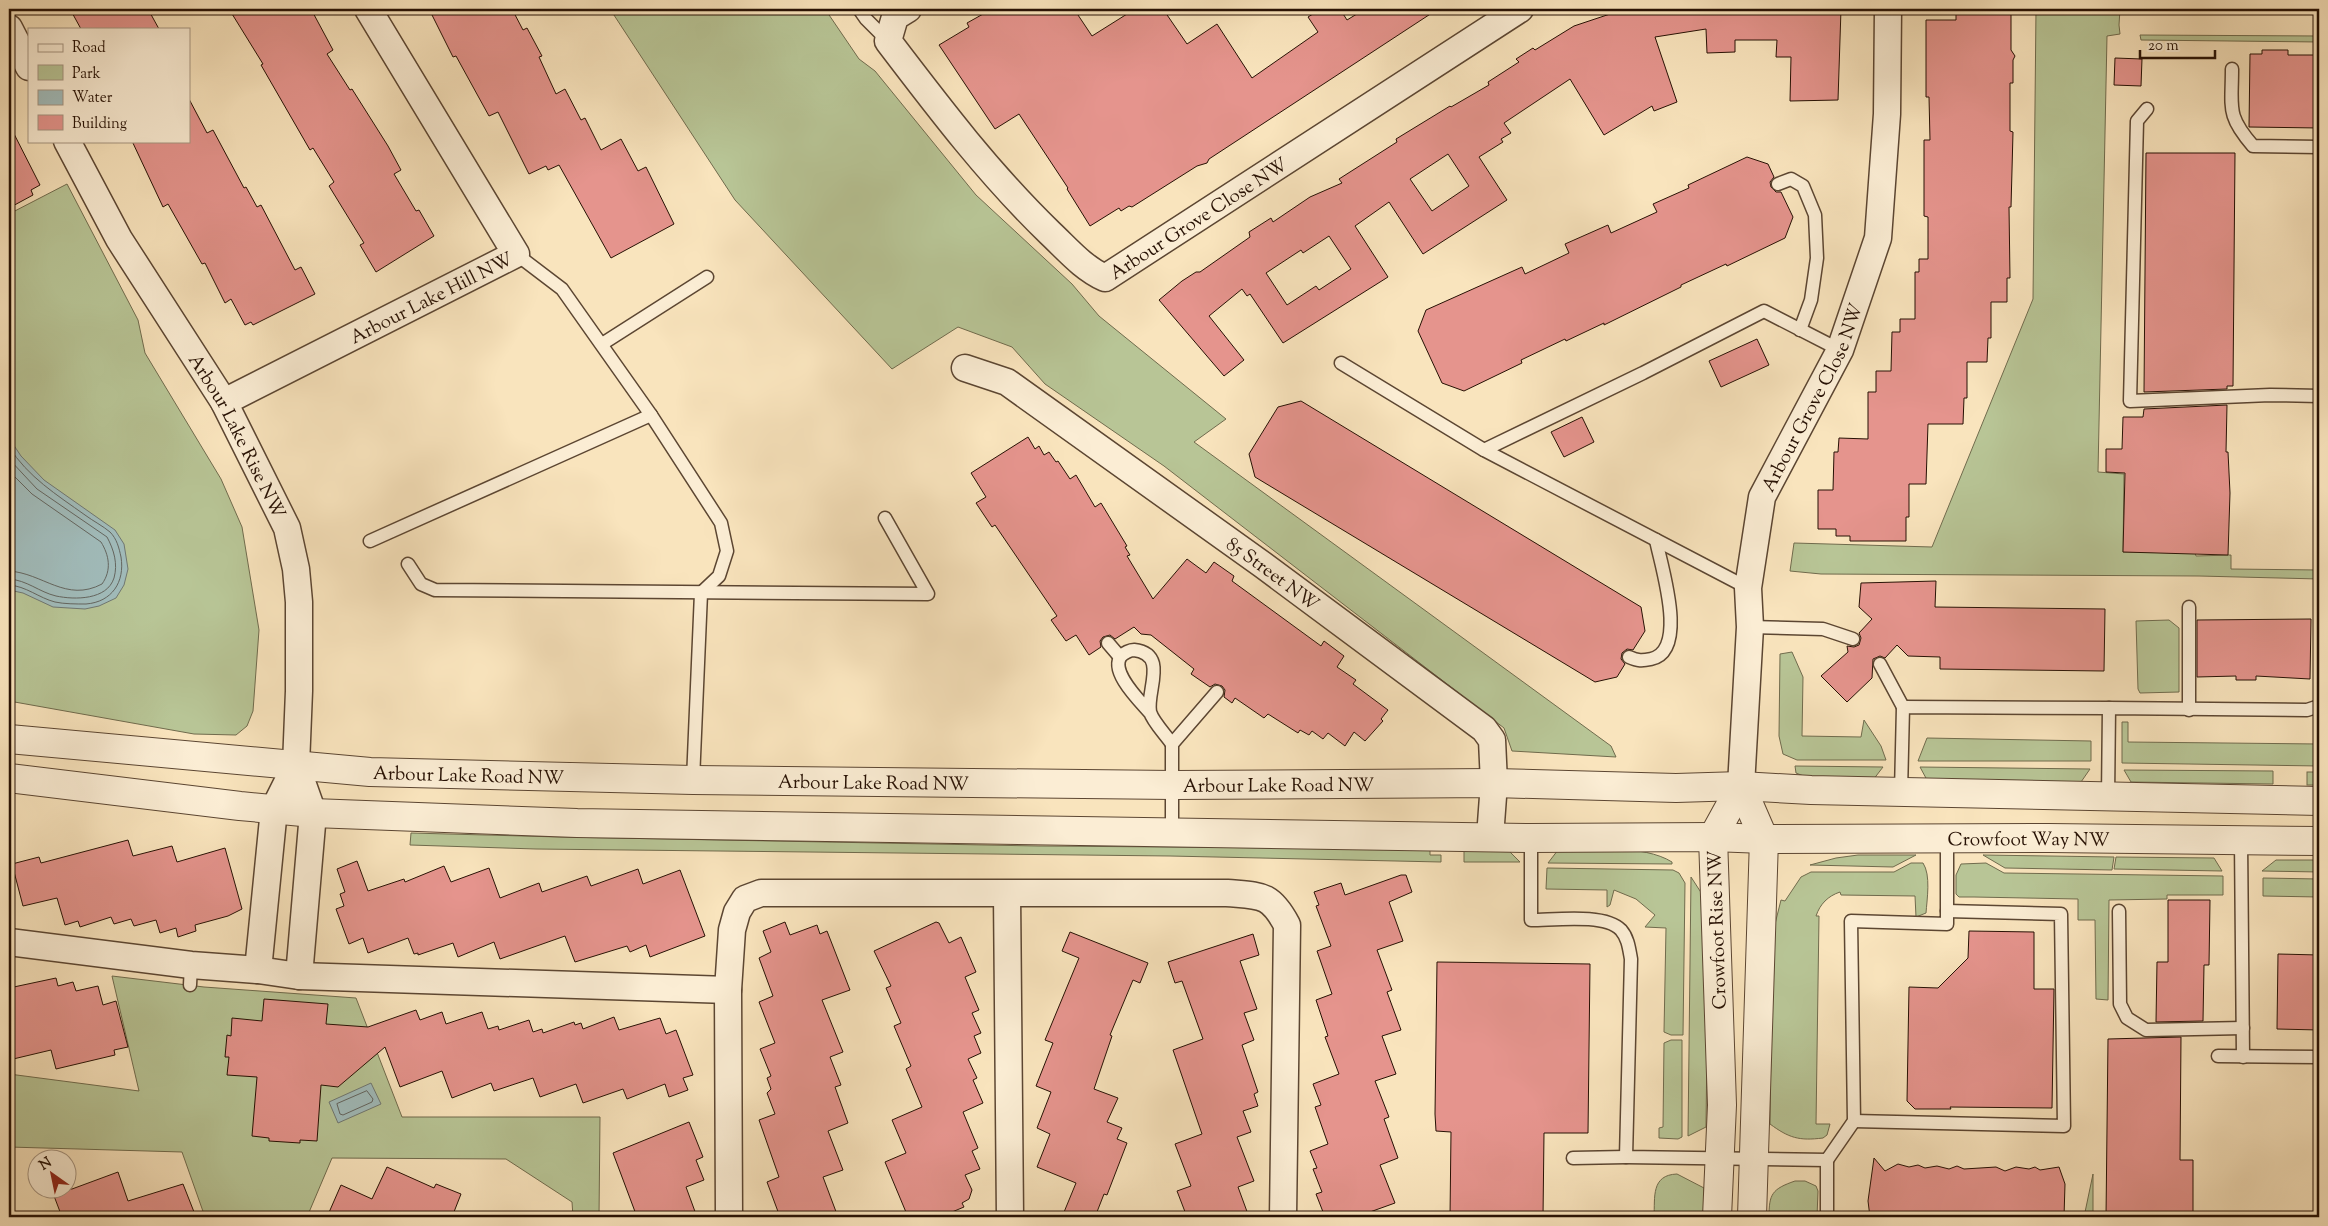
<svg xmlns="http://www.w3.org/2000/svg" width="2328" height="1226" font-family="'Sorts Mill Goudy',serif">
  <style>
    .green { fill: #b8c596; stroke: #706b4d }
    .water { fill: #a1bcbb; stroke: #707872 }
    .lines { fill: none; stroke-linecap: round; stroke-linejoin: round }
    .shore { stroke: #646660; stroke-width: 1 }
    .building { fill: #e5948d; stroke: #271104; fill-rule: evenodd }
    .service-casing { stroke: #5c4632; stroke-width: 15 }
    .minor-casing { stroke: #5c4632; stroke-width: 29 }
    .tertiary-casing { stroke: #5c4632; stroke-width: 30 }
    .service { stroke: #fbedd4; stroke-width: 12 }
    .minor { stroke: #fbedd4; stroke-width: 26 }
    .tertiary { stroke: #fbedd4; stroke-width: 28 }
    .labels { text-anchor: middle; stroke-width: 4; stroke-linejoin: round; paint-order: stroke }
    .street-label { font-size: 19px; fill: #271104; stroke: #fbedd4 }
  </style>
  <rect width="100%" height="100%" fill="#f9e4bd"/>
  <filter id="stains"><feTurbulence type="fractalNoise" baseFrequency=".004" numOctaves="4"/><feColorMatrix values="0 0 0 0 .2 0 0 0 0 .09 0 0 0 0 .02 0 0 0 .5 -.17"/></filter>
  <radialGradient id="worn" r=".72"><stop offset=".6" stop-color="#630" stop-opacity="0"/><stop offset="1" stop-color="#630" stop-opacity=".3"/></radialGradient>
  <g class="green">
    <polygon points="610,9 825,9 859,59 875,71 976,195 1072,284 1099,316 1226,419 1194,442 1611,746 1616,757 1512,751 1504,728 1164,466 1045,384 1012,347 958,327 892,369 735,200"/>
    <polygon points="2036,9 2120,9 2119,25 2120,34 2107,36 2098,472 2124,474 2123,552 2195,553 2196,556 2231,555 2231,569 2319,570 2319,579 2199,576 1821,574 1790,571 1794,543 1932,547 2033,299"/>
    <polygon points="2140,35 2319,36 2319,42 2141,40"/>
    <polygon points="67,184 138,320 145,353 221,479 242,527 259,630 253,711 247,726 236,735 194,734 9,701 9,214"/>
    <polygon points="2169,620 2179,628 2179,692 2140,693 2138,689 2136,621"/>
    <polygon points="1792,652 1803,677 1802,736 1861,737 1864,720 1881,746 1886,760 1797,760 1783,754 1779,736 1780,654"/>
    <polygon points="2122,722 2128,722 2128,742 2319,744 2319,766 2122,763"/>
    <polygon points="1927,738 2091,741 2091,761 1918,761"/>
    <polygon points="1795,766 1883,767 1873,780 1806,777 1796,773"/>
    <polygon points="1920,767 2090,769 2081,782 1927,780"/>
    <polygon points="2124,770 2273,771 2273,784 2131,782"/>
    <rect x="2307" y="772" width="12" height="13"/>
    <polygon points="411,833 560,837 1038,846 1430,849 1430,855 1441,855 1441,862 1170,856 536,849 410,845"/>
    <polygon points="1507,849 1520,862 1464,862 1464,850"/>
    <path d="M1558 850C1592 850 1643 844 1672 862V864L1548 863Z"/>
    <polygon points="1858,855 1916,855 1893,867 1810,865 1836,858"/>
    <polygon points="1983,855 2114,857 2112,870 2005,868"/>
    <polygon points="2116,857 2214,858 2222,871 2114,869"/>
    <polygon points="2276,860 2319,860 2319,872 2262,871"/>
    <path d="M1911 863H1923C1931 875 1927 899 1926 913L1916 917 1915 896 1841 895 1840 892C1828 896 1820 904 1816 916H1819L1816 1124H1830L1827 1135 1823 1138C1799 1141 1789 1138 1770 1124L1772 936 1781 900 1785 901 1801 877 1811 872H1894Z"/>
    <polygon points="1986,863 2004,873 2223,876 2223,895 2167,895 2167,899 2109,900 2108,1000 2096,999 2095,920 2078,920 2078,899 1974,897 1959,897 1956,894 1956,875 1961,864"/>
    <polygon points="1547,868 1673,870 1679,873 1685,883 1683,1035 1671,1035 1664,1032 1666,928 1645,927 1655,915 1636,899 1614,890 1610,905 1607,907 1607,890 1546,889"/>
    <polygon points="1691,877 1702,894 1708,960 1706,1127 1688,1136"/>
    <polygon points="2263,878 2319,879 2319,897 2263,896"/>
    <polygon points="112,976 204,987 356,998 402,1117 600,1117 599,1217 573,1217 572,1202 506,1159 332,1158 307,1217 205,1217 182,1152 9,1147 9,1074 139,1091"/>
    <polygon points="1671,1040 1682,1040 1682,1137 1678,1139 1659,1138 1659,1128 1663,1127 1664,1043"/>
    <path d="M1677 1174 1704 1188V1217H1654C1655 1197 1651 1175 1677 1174Z"/>
    <polygon points="2093,1174 2093,1217 2084,1217"/>
    <path d="M1795 1181H1805L1816 1186 1818 1191 1817 1217H1769C1769 1194 1772 1189 1795 1181Z"/>
  </g>
  <g class="water">
    <polygon points="9,438 21,456 44,480 115,530 124,544 128,569 124,585 116,598 99,606 85,609 53,607 23,593 9,590"/>
    <polygon points="371,1083 381,1104 338,1123 329,1102"/>
  </g>
  <g class="lines">
    <g class="shore">
      <path d="M9 447C28 477 57 495 85 515 93 521 103 526 110 532 117 539 119 548 121 557 125 582 112 602 86 604 76 604 64 604 55 602 39 598 26 586 9 585"/>
      <path d="M9 459 37 489 107 537C114 550 118 564 114 578 107 600 75 600 56 596 39 592 27 580 9 579"/>
      <path d="M9 471 32 494 101 542C109 555 112 570 102 584 66 603 43 573 9 571"/>
      <polygon points="367,1091 373,1099 372,1102 343,1115 340,1114 337,1104"/>
    </g>
  </g>
  <g class="building">
    <polygon points="70,9 148,9 159,29 81,29"/>
    <polygon points="229,9 311,9 333,50 327,54 350,90 352,89 388,146 401,170 394,174 416,211 419,210 434,236 376,272 360,245 364,243 329,186 334,182 313,148 310,150 261,65 263,64"/>
    <polygon points="429,9 512,9 523,30 527,28 542,56 539,57 556,94 565,89 581,120 585,118 601,150 621,139 638,171 646,167 674,224 611,258 559,165 548,170 546,166 529,174 498,112 489,116 456,56 453,57"/>
    <polygon points="992,9 1074,9 1092,36 1135,9 1163,9 1187,44 1217,24 1252,78 1318,32 1308,17 1321,9 1340,9 1347,20 1365,9 1438,9 1209,159 1207,163 1197,166 1132,207 1129,206 1121,211 1119,208 1090,226 1067,189 1068,188 1019,114 995,129 939,45 969,27 967,23"/>
    <path d="M1625 9H1841L1838 100 1790 101 1791 57H1776L1777 40H1735V52L1707 53 1706 29 1655 37 1677 102 1654 111 1652 106 1604 135 1570 79 1504 123 1511 133 1501 139 1503 142 1479 157 1507 200 1423 254 1389 202 1355 226 1388 277 1283 343 1250 294 1247 296 1242 289 1209 316 1244 360 1224 376 1159 300 1182 281 1196 272H1200L1250 237 1249 232 1271 218 1273 222 1310 197 1342 183 1339 179 1397 142 1396 139 1450 106 1451 107 1489 85 1488 82 1519 62 1516 59 1533 48 1535 50 1574 26ZM1448 154 1469 186 1432 211 1410 179ZM1329 236 1351 269 1319 290 1316 286 1287 305 1266 273 1301 250 1303 253Z"/>
    <polygon points="1956,9 2011,9 2011,50 2015,56 2013,60 2013,83 2010,83 2010,131 2013,132 2012,170 2011,207 2009,207 2010,278 2007,278 2007,302 1991,302 1991,338 1988,338 1987,362 1967,362 1967,398 1964,398 1963,424 1928,424 1926,484 1909,484 1909,517 1906,517 1906,541 1850,541 1850,536 1836,536 1836,529 1818,529 1818,490 1833,490 1834,452 1838,452 1839,438 1868,439 1868,392 1876,392 1876,371 1891,371 1892,332 1900,332 1900,319 1915,319 1915,272 1919,272 1919,259 1928,259 1928,217 1924,216 1924,140 1930,140 1929,97 1926,97 1926,20 1956,20"/>
    <polygon points="2262,50 2288,50 2288,55 2319,55 2319,128 2249,127 2250,54 2262,54"/>
    <polygon points="2115,58 2142,59 2141,86 2114,85"/>
    <polygon points="189,99 207,133 213,130 244,188 246,187 257,207 261,205 295,270 301,267 315,294 253,325 251,322 245,325 231,299 225,303 205,263 202,264 168,204 163,207 132,141 189,141"/>
    <polygon points="9,124 40,185 31,190 33,195 9,208"/>
    <polygon points="2146,153 2235,153 2233,386 2227,386 2227,389 2144,392"/>
    <polygon points="1747,157 1768,164 1774,177 1770,182 1771,187 1776,192 1781,192 1793,217 1785,238 1727,266 1726,264 1681,285 1681,287 1604,325 1604,323 1566,341 1565,339 1521,360 1522,363 1464,391 1442,383 1418,331 1426,310 1522,267 1525,274 1569,253 1565,244 1608,225 1611,233 1657,212 1653,204 1689,188 1688,185"/>
    <polygon points="1757,339 1769,365 1721,387 1709,361"/>
    <polygon points="1301,401 1641,607 1645,631 1633,650 1627,649 1622,653 1621,659 1625,664 1617,677 1595,682 1255,477 1249,454 1278,407"/>
    <polygon points="2227,405 2226,452 2228,452 2230,493 2228,555 2123,552 2125,473 2106,472 2106,449 2122,449 2123,417 2143,417 2144,409"/>
    <polygon points="1582,417 1594,442 1564,457 1551,432"/>
    <polygon points="1028,437 1035,449 1039,446 1044,455 1049,452 1056,462 1058,461 1070,479 1076,475 1095,507 1101,503 1127,546 1125,547 1130,555 1127,556 1153,599 1187,559 1206,573 1214,562 1234,576 1232,581 1321,646 1324,641 1344,656 1337,667 1356,680 1353,684 1388,710 1381,719 1383,721 1365,741 1354,732 1345,746 1328,733 1323,739 1312,731 1309,735 1300,730 1298,733 1268,714 1264,718 1235,698 1232,703 1224,697 1225,690 1222,686 1215,684 1210,687 1191,674 1194,669 1151,635 1141,634 1134,627 1115,639 1110,635 1103,637 1100,641 1101,647 1089,655 1076,635 1066,641 1051,620 1057,616 995,525 992,527 976,503 986,497 971,473"/>
    <polygon points="1936,581 1935,607 2105,609 2104,671 1940,669 1940,657 1908,656 1897,645 1885,658 1880,656 1873,659 1872,678 1847,702 1821,676 1848,652 1847,646 1854,647 1859,645 1861,638 1859,633 1872,619 1859,607 1861,583"/>
    <polygon points="2311,619 2310,679 2256,676 2256,680 2236,680 2236,676 2197,677 2197,620"/>
    <polygon points="128,840 133,856 172,846 177,862 225,848 242,909 228,916 195,925 196,931 178,937 176,928 160,933 156,920 134,926 131,919 114,924 111,917 80,927 78,921 65,925 57,898 23,906 12,864 39,857 41,863"/>
    <polygon points="357,861 368,891 404,879 405,882 444,866 451,882 489,868 500,898 539,883 542,892 587,876 591,886 638,869 643,884 680,870 705,936 650,957 646,945 630,952 627,946 575,962 565,936 500,959 494,942 458,957 453,943 418,955 418,953 414,954 408,938 368,953 363,938 349,944 336,909 344,906 340,894 345,892 337,869"/>
    <polygon points="1401,875 1406,875 1412,892 1389,902 1403,941 1377,950 1392,990 1387,992 1401,1030 1382,1036 1396,1074 1375,1081 1389,1117 1384,1119 1398,1158 1380,1165 1395,1203 1356,1217 1325,1217 1316,1194 1322,1192 1313,1169 1317,1168 1310,1151 1328,1144 1315,1107 1321,1105 1313,1084 1339,1074 1325,1037 1328,1036 1316,1000 1332,994 1317,951 1331,946 1316,906 1319,905 1314,892 1341,883 1345,895"/>
    <polygon points="2168,900 2210,900 2209,965 2204,965 2203,1021 2156,1022 2157,962 2168,962"/>
    <polygon points="785,922 790,935 817,925 820,934 827,931 850,990 822,1000 843,1052 830,1057 841,1085 835,1087 848,1123 828,1131 843,1170 823,1177 838,1217 780,1217 767,1182 779,1177 759,1120 775,1114 767,1093 771,1089 767,1078 771,1076 760,1049 775,1043 759,1002 773,996 759,958 771,952 763,931"/>
    <polygon points="936,922 939,923 949,943 961,937 976,972 965,977 979,1010 972,1013 981,1033 974,1036 981,1053 968,1059 977,1078 973,1080 983,1103 963,1112 978,1148 972,1151 980,1169 965,1175 972,1190 969,1199 962,1203 964,1207 940,1217 908,1217 885,1162 906,1153 892,1120 922,1107 906,1069 911,1066 894,1026 901,1023 886,988 891,986 874,951"/>
    <polygon points="1969,931 2034,932 2034,989 2054,989 2052,1108 1950,1107 1951,1109 1915,1109 1907,1101 1909,987 1938,988 1968,958"/>
    <polygon points="1070,932 1148,963 1140,983 1133,980 1110,1035 1112,1036 1094,1089 1118,1098 1107,1122 1122,1128 1117,1139 1127,1143 1107,1195 1104,1194 1095,1217 1062,1217 1076,1183 1037,1167 1050,1134 1037,1128 1051,1092 1036,1086 1053,1043 1045,1040 1079,958 1062,951"/>
    <polygon points="1253,934 1259,955 1240,961 1257,1009 1244,1013 1254,1040 1242,1045 1258,1092 1254,1094 1258,1106 1243,1111 1251,1132 1237,1137 1254,1181 1238,1187 1249,1217 1187,1217 1177,1191 1191,1186 1175,1144 1202,1134 1173,1050 1203,1039 1182,981 1175,983 1168,962"/>
    <polygon points="2278,954 2319,955 2319,1030 2277,1029"/>
    <polygon points="1437,962 1590,964 1588,1133 1544,1133 1543,1217 1450,1217 1451,1132 1436,1131 1435,1114"/>
    <polygon points="56,978 58,986 73,982 76,991 98,986 103,1005 116,1001 128,1047 114,1050 115,1055 56,1069 51,1050 9,1060 9,988"/>
    <polygon points="264,999 328,1004 326,1024 368,1027 416,1010 420,1020 442,1012 446,1024 482,1012 488,1029 498,1026 499,1030 529,1020 533,1032 542,1029 543,1033 574,1022 575,1025 581,1023 583,1029 614,1017 619,1030 660,1018 666,1034 676,1030 693,1075 683,1078 688,1090 669,1097 665,1084 627,1099 623,1089 583,1103 576,1084 540,1097 533,1078 494,1091 491,1083 452,1098 442,1071 400,1087 385,1047 338,1087 321,1085 317,1141 300,1140 300,1143 269,1141 269,1138 252,1136 257,1077 227,1075 229,1057 225,1057 227,1035 231,1036 232,1018 262,1021"/>
    <polygon points="2181,1037 2180,1160 2193,1160 2193,1217 2106,1217 2108,1039"/>
    <polygon points="689,1122 703,1157 696,1160 704,1180 686,1187 697,1217 637,1217 613,1153"/>
    <polygon points="1874,1158 1885,1171 1898,1164 1909,1167 1918,1165 1925,1168 1937,1166 1949,1169 1957,1166 1964,1169 1996,1167 2005,1171 2016,1167 2029,1169 2035,1167 2040,1170 2059,1167 2065,1184 2064,1217 1870,1217 1868,1201"/>
    <polygon points="387,1167 434,1188 436,1184 461,1194 452,1217 327,1217 341,1185 372,1199"/>
    <polygon points="118,1172 128,1201 183,1184 196,1217 62,1217 51,1188 72,1189"/>
  </g>
  <g class="lines">
    <defs>
      <g id="service">
        <polyline points="859,9 866,19 888,41"/>
        <path d="M2232 69C2232 108 2226 115 2253 146L2319 147"/>
        <polyline points="2147,109 2137,121 2130,401 2270,395 2319,396"/>
        <polyline points="1778,184 1791,179 1803,186 1815,215 1817,258 1811,300 1800,330"/>
        <polyline points="516,254 562,289 651,415 721,523 727,551 719,576 701,593 693,780"/>
        <polyline points="602,344 707,277"/>
        <polyline points="1341,363 1484,450 1748,588"/>
        <polyline points="1484,450 1643,373 1764,311 1840,350"/>
        <polyline points="370,541 651,415"/>
        <polyline points="408,564 421,584 435,590 928,594 885,518"/>
        <polyline points="1750,627 1823,629 1853,639"/>
        <polyline points="1108,643 1120,657"/>
        <path d="M1629 657C1638 661 1642 661 1651 659 1689 651 1661 566 1656 540"/>
        <polyline points="1880,664 1903,707"/>
        <polyline points="2189,710 2189,607"/>
        <path d="M1151 714C1141 702 1109 672 1121 656 1124 653 1130 650 1134 650 1169 654 1146 691 1150 712 1153 722 1166 735 1172 744"/>
        <polyline points="1901,792 1903,707 2109,708"/>
        <polyline points="2108,798 2109,708 2307,710 2319,706"/>
        <polyline points="1172,832 1172,744 1217,692"/>
        <path d="M1531 838V920C1554 920 1605 913 1621 930 1628 938 1629 948 1631 959L1626 1157 1827 1160 1854 1121 1851 921 1947 924V839"/>
        <polyline points="2241,840 2243,1057"/>
        <polyline points="2119,911 2120,1004 2127,1018 2146,1030 2243,1028"/>
        <polyline points="190,985 191,965"/>
        <polyline points="2218,1056 2319,1057"/>
        <polyline points="1854,1121 2064,1126 2061,914 1947,911"/>
        <polyline points="1573,1158 1626,1157"/>
        <polyline points="1827,1217 1827,1160"/>
      </g>
      <g id="minor">
        <path id="s1" d="M908 9 895 17 888 41C939 108 989 174 1050 233 1068 250 1083 268 1105 278L1520 9"/>
        <polyline points="9,28 29,67"/>
        <path id="s2" d="M67 141 119 239 224 402 287 528 296 569 299 602V691L296 765 313 813 299 976"/>
        <path id="s3" d="M965 368 1007 382 1263 565 1484 729 1492 740 1494 783 1490 837"/>
        <path id="s4" d="M224 402 516 254 368 9"/>
        <path id="s5" d="M1741 786 1750 627 1748 588 1762 497 1840 350 1878 238 1887 114 1888 9"/>
        <polyline points="1007,894 1010,1217"/>
        <polyline points="9,942 191,965 258,970 299,976 728,990"/>
        <polyline points="258,970 274,809 296,765"/>
        <path d="M729 1217 728 990 732 930 737 912 745 899 761 893H1227C1261 896 1270 893 1287 925L1283 1217"/>
      </g>
      <g id="tertiary">
        <path id="s6" d="M9 739 370 772 693 780 1173 785 1494 783 1676 788 1741 786 1811 790 2319 801"/>
        <path id="s7" d="M9 778 240 806 313 813 577 823 1531 838 1713 837 1764 839 2049 838 2319 841"/>
        <polyline points="1741,786 1764,839 1752,1217"/>
        <polyline points="1717,1217 1722,1105 1713,837 1741,786"/>
      </g>
    </defs>
    <use href="#service" class="service-casing"/>
    <use href="#minor" class="minor-casing"/>
    <use href="#tertiary" class="tertiary-casing"/>
    <use href="#service" class="service"/>
    <use href="#minor" class="minor"/>
    <use href="#tertiary" class="tertiary"/>
  </g>
  <g class="labels">
    <g class="street-label">
      <text dy="7" stroke="none"><textPath href="#s1" startOffset="474">Arbour Grove Close NW</textPath></text>
      <text dy="7" stroke="none"><textPath href="#s4" startOffset="232">Arbour Lake Hill NW</textPath></text>
      <text dy="7" stroke="none"><textPath href="#s5" startOffset="402">Arbour Grove Close NW</textPath></text>
      <text dy="7" stroke="none"><textPath href="#s2" startOffset="341">Arbour Lake Rise NW</textPath></text>
      <text dy="7" stroke="none"><textPath href="#s3" startOffset="372">85 Street NW</textPath></text>
      <text dy="7" stroke="none"><textPath href="#s6" startOffset="461">Arbour Lake Road NW</textPath></text>
      <text dy="7" stroke="none"><textPath href="#s6" startOffset="866">Arbour Lake Road NW</textPath></text>
      <text dy="7" stroke="none"><textPath href="#s6" startOffset="1271">Arbour Lake Road NW</textPath></text>
      <text dy="7" stroke="none"><textPath href="#s7" startOffset="2022">Crowfoot Way NW</textPath></text>
      <text transform="translate(1716 930) rotate(-92)" y="7">Crowfoot Rise NW</text>
    </g>
  </g>
  <rect width="2328" height="1226" fill="none" stroke="#f9e4bd" stroke-width="30"/>
  <rect x="10" y="10" width="2308" height="1206" fill="none" stroke="#271104" stroke-width="2.5"/>
  <rect x="15" y="15" width="2298" height="1196" fill="none" stroke="#271104"/>
  <rect x="28" y="28" width="162" height="115" fill="#fbedd4" stroke="#a69581"/>
  <rect x="38" y="44" width="25" height="8" fill="#fbedd4" stroke="#a69581"/>
  <text x="72" y="52" font-size="15" fill="#271104">Road</text>
  <rect x="38" y="65" width="25" height="15" fill="#b8c596" stroke="#a69581"/>
  <text x="72" y="78" font-size="15" fill="#271104">Park</text>
  <rect x="38" y="90" width="25" height="15" fill="#a1bcbb" stroke="#a69581"/>
  <text x="72" y="102" font-size="15" fill="#271104">Water</text>
  <rect x="38" y="115" width="25" height="15" fill="#e5948d" stroke="#a69581"/>
  <text x="72" y="128" font-size="15" fill="#271104">Building</text>
  <g transform="translate(52 1174) rotate(327)"><circle r="24" fill="#fbedd4" stroke="#a69581"/>
  <path d="M0-4L9 19L0 12L-9 19Z" fill="#8f2418"/>
  <text y="-8" font-size="14" font-weight="bold" text-anchor="middle" fill="#271104">N</text>
  </g>
  <path d="M2140 50v8h75v-8" fill="none" stroke="#271104" stroke-width="2.5"/>
  <text x="2148" y="50" font-size="15" fill="#271104" stroke="#fbedd4" stroke-width="4" paint-order="stroke">20 m</text>
  <rect width="100%" height="100%" filter="url(#stains)"/>
  <rect width="100%" height="100%" fill="url(#worn)"/>
</svg>
